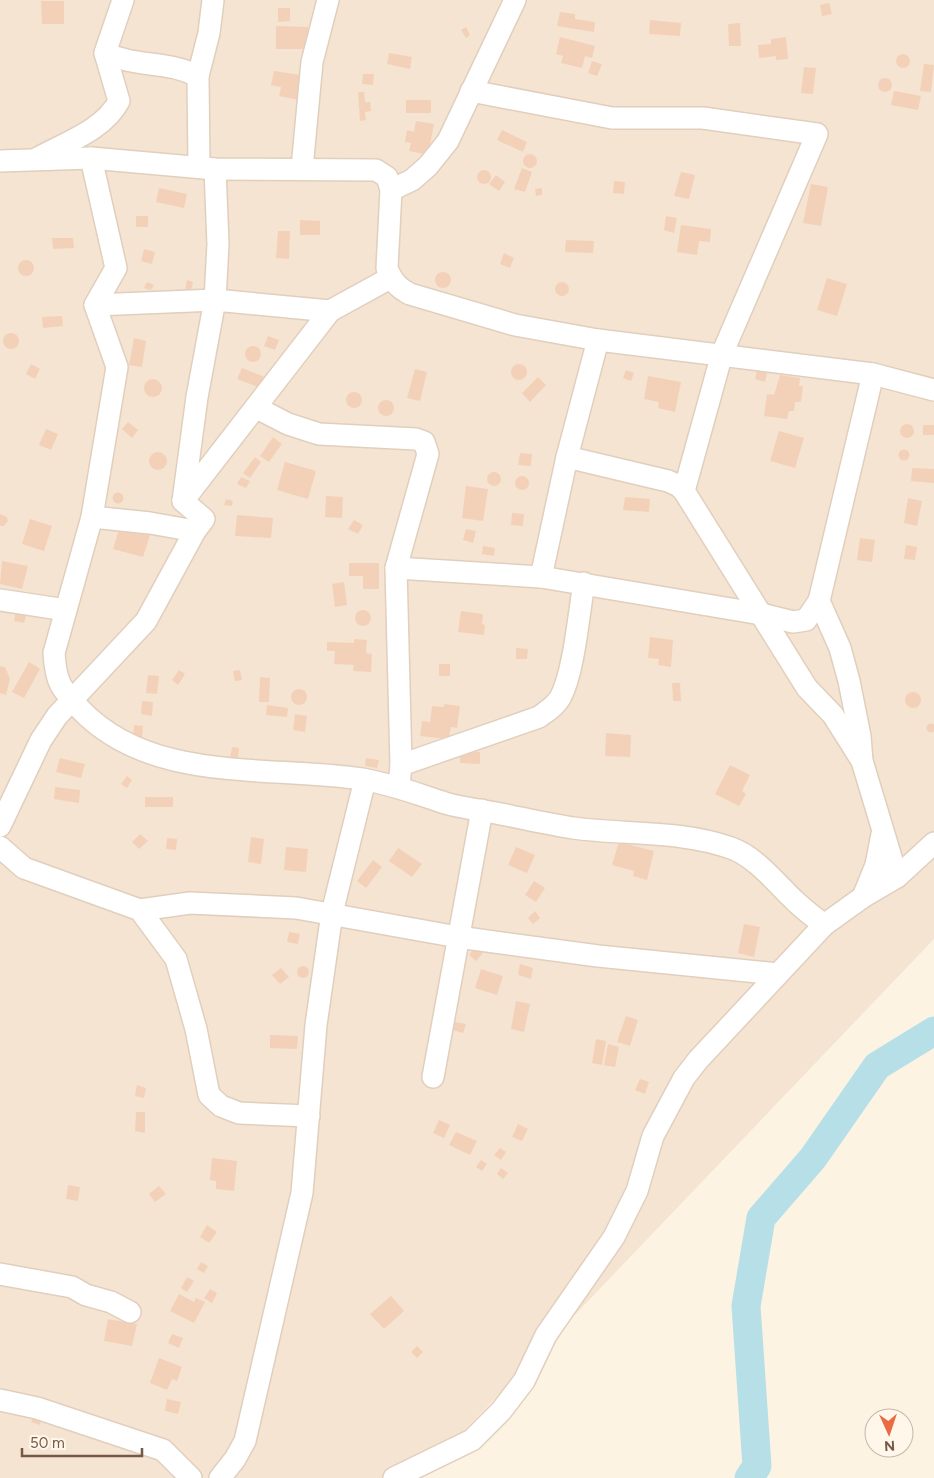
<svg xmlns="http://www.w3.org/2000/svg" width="934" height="1478" font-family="Figtree,sans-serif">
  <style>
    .residential { fill: #f5e4d1 }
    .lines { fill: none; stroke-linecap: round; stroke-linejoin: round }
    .river { stroke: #b6dfe7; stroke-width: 29 }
    .building { fill: #f3d1b9 }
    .minor-casing { stroke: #e1cfbe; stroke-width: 24 }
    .minor { stroke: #fff; stroke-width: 21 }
  </style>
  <rect width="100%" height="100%" fill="#fdf3e2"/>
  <polygon class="residential" points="0,0 934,0 934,939 419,1478 0,1478"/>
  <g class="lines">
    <polyline class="river" points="749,1478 757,1466 746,1306 761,1218 813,1158 877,1066 934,1031"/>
  </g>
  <g class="building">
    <polygon points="41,1 64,1 64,24 42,24"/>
    <polygon points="829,3 832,14 822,16 820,5"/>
    <polygon points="278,8 290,8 290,21 278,22"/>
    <polygon points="560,12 575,14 575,19 595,22 594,32 557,26"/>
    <polygon points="650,20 681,23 680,36 649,34"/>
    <polygon points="740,23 741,46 729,46 728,24"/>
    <polygon points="276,26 308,27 308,49 276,49"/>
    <polygon points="466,27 470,35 466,38 461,30"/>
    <polygon points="560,37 595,46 592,58 585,56 582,68 561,63 563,56 556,54"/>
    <polygon points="786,37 788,59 776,60 776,56 759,58 758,45 771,44 771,39"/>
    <polygon points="389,53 412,57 410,69 387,64"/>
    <circle cx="903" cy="61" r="7"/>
    <polygon points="592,61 602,64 597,76 588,73"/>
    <polygon points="924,64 934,65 931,92 920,91"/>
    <polygon points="804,67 816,68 813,94 801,93"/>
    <polygon points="274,71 308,76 303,101 279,96 281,87 271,85"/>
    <polygon points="363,74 374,74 373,85 362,84"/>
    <circle cx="885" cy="85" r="7"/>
    <polygon points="894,91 921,96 918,110 891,105"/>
    <polygon points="358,92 364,92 365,102 370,102 371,111 365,112 366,120 360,121"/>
    <rect x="406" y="100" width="25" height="13"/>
    <polygon points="416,121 434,124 428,155 409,151 411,143 405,142 407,130 414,132"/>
    <polygon points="502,130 527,142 523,152 497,140"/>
    <circle cx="530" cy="161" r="7"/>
    <polygon points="522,168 532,172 525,192 514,189"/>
    <circle cx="484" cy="177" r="7"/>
    <polygon points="681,172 695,175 689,199 674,196"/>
    <polygon points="496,175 505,182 499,191 489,184"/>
    <polygon points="614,181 625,182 624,194 613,193"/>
    <polygon points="811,184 828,187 821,226 803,223"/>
    <polygon points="159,188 187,194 184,208 156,202"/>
    <polygon points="542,188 542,195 536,196 535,189"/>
    <rect x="136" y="216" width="12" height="11"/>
    <polygon points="666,216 677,218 674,233 664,230"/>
    <polygon points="300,220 320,221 320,235 300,235"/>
    <polygon points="681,225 711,229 710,242 699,241 697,255 677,252"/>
    <polygon points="278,231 290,231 289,259 276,258"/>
    <polygon points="52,238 73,238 74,248 53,249"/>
    <polygon points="566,240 594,241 593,253 565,252"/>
    <polygon points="144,249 155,252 152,264 141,261"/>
    <polygon points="504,253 514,258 510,268 500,264"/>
    <circle cx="26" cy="268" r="8"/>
    <circle cx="443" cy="280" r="8"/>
    <polygon points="827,278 847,284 837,316 817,310"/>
    <polygon points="187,280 193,282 191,291 185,290"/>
    <polygon points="147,282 154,285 151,290 144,288"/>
    <circle cx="562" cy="289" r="7"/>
    <polygon points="62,316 63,326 43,328 42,317"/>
    <circle cx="11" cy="341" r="8"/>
    <polygon points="268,336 279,340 275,350 264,346"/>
    <polygon points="134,338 146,341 142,367 129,365"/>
    <circle cx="253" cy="354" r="8"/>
    <polygon points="31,364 40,369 35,379 26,374"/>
    <circle cx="519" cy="372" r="8"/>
    <polygon points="758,366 768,369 765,382 755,379"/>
    <polygon points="242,368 267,378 263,389 237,379"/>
    <polygon points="415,369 427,372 420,401 407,398"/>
    <polygon points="626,370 634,373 631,381 623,378"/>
    <polygon points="780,375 800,378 799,386 803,386 801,402 795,402 794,411 789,411 787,419 764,416 767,394 774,395"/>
    <polygon points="648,376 681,382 675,412 658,408 659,402 644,399"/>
    <polygon points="538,377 546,385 530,402 522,393"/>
    <circle cx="153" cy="388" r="9"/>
    <circle cx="354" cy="400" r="8"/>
    <circle cx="386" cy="408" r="8"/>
    <polygon points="128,422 138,430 132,438 122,429"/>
    <circle cx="907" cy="431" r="7"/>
    <rect x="923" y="425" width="11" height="10"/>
    <polygon points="46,429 58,434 51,450 39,445"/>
    <polygon points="779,431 804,438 795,468 770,461"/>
    <polygon points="273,437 282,444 269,462 260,456"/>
    <circle cx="904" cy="455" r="5.5"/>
    <circle cx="158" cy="461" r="9"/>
    <polygon points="520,453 532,454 531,466 518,465"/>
    <polygon points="255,457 261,462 250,478 243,473"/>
    <polygon points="285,462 316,471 308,499 277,490"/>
    <polygon points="912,468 934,469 934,483 911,481"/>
    <circle cx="494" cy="479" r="7"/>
    <circle cx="522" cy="483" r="7"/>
    <polygon points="241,477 250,481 246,488 237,484"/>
    <polygon points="466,486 488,489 483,521 462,518"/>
    <circle cx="118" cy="498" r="5.5"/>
    <polygon points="326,496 343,497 342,518 325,517"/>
    <polygon points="625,497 650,499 649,512 623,510"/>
    <polygon points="908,498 922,501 917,526 904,523"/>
    <polygon points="226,499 233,501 232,506 224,505"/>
    <polygon points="512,513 524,514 523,526 511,525"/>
    <polygon points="0,514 7,517 8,521 4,526 0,526"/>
    <polygon points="237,515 273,518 271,538 235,536"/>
    <polygon points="30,519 52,526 44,551 22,544"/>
    <polygon points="354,520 363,525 358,534 348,529"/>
    <polygon points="120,526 150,535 143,557 113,549"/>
    <polygon points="466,529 476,531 473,543 463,540"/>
    <polygon points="860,538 875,540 872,562 857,560"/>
    <polygon points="906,545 917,547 915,560 904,559"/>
    <polygon points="483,546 495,548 494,556 482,554"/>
    <polygon points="2,561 28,566 22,589 0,584"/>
    <polygon points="349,563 379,563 379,589 363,589 363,576 349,576"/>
    <polygon points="344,582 347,605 335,607 332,584"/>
    <circle cx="363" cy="618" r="8"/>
    <polygon points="16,611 27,613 24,623 14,621"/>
    <polygon points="461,611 483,614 482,624 485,625 484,635 458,632"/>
    <polygon points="650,637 673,640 671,667 658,665 659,659 648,658"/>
    <polygon points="354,639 367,640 366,653 372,654 371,672 353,671 354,665 334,664 335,651 327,651 327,642 354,643"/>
    <polygon points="516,648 528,649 527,659 516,659"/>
    <polygon points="29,662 40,669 24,698 12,692"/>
    <rect x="439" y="664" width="11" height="12"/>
    <polygon points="0,666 5,667 10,679 6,695 0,693"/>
    <polygon points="179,670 185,674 178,685 172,680"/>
    <polygon points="240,670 242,680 235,681 233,671"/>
    <polygon points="148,675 159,676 157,694 146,693"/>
    <polygon points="260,677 270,678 269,702 259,702"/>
    <polygon points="672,683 680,683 681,701 673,701"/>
    <circle cx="299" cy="697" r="8"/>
    <circle cx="913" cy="700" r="8"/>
    <polygon points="142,701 153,702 152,716 141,714"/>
    <polygon points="444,704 460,706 457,728 451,727 449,739 420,736 422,721 430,722 432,706 444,707"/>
    <polygon points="267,705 288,708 287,717 266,715"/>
    <polygon points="295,714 307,716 305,732 293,730"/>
    <circle cx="931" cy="728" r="4.5"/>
    <polygon points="134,725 143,726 142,739 133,739"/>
    <polygon points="606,733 631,735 630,757 605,756"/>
    <polygon points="232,747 239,748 238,759 230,758"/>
    <polygon points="460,751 480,752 480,764 460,763"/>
    <polygon points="60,758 85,764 81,778 56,772"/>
    <polygon points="366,758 379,760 377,768 365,766"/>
    <polygon points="730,765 750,775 742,791 746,794 739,806 715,794"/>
    <polygon points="127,776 132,780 127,788 121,784"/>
    <polygon points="55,787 80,790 79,803 54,799"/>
    <rect x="145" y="797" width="28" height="10"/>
    <polygon points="140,834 148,841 139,849 132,842"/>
    <polygon points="251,837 264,839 261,864 248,862"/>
    <polygon points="167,838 177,839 176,850 166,849"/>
    <polygon points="619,842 654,851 647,880 633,876 634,871 612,865"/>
    <polygon points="286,847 308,849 306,872 284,870"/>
    <polygon points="516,847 535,855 527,873 508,865"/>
    <polygon points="398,848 422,864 412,877 389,861"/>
    <polygon points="373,860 382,867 366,888 357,881"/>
    <polygon points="534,881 545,888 536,902 525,895"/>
    <polygon points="535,911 540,918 533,924 528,918"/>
    <polygon points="744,924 760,927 754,957 738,953"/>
    <polygon points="289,932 300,934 298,944 287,942"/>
    <polygon points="475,947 483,953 476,961 469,955"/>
    <polygon points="520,964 533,968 531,979 518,975"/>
    <circle cx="303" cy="972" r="6"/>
    <polygon points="281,968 289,977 280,984 272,975"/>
    <polygon points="481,969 503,976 497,995 475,988"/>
    <polygon points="516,1001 530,1004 524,1032 511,1029"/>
    <polygon points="626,1016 638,1020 630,1046 617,1042"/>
    <polygon points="455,1022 466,1024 463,1033 453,1030"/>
    <polygon points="270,1035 298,1036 297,1049 270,1048"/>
    <polygon points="596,1039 606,1041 602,1065 592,1063"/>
    <polygon points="608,1044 619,1047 615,1067 604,1065"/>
    <polygon points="640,1079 649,1082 645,1094 635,1090"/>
    <polygon points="137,1085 146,1088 144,1098 135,1096"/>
    <polygon points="136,1112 145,1112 145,1133 135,1131"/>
    <polygon points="439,1120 450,1125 444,1138 433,1133"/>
    <polygon points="518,1124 528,1129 522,1141 512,1137"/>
    <polygon points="456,1132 477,1141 470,1155 449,1145"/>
    <polygon points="500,1148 506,1152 501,1160 494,1155"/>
    <polygon points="212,1158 237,1161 234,1191 216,1189 216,1181 210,1180"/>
    <polygon points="481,1160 487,1164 482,1171 476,1167"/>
    <polygon points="501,1168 508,1173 503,1179 497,1174"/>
    <polygon points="68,1185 80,1187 78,1201 66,1199"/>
    <polygon points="159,1186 166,1194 155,1202 149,1194"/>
    <polygon points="207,1225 217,1232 209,1243 200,1237"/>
    <polygon points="201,1262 208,1266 204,1273 197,1269"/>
    <polygon points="187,1277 194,1281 187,1292 181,1288"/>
    <polygon points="210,1289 217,1293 212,1303 204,1298"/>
    <polygon points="179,1294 194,1302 196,1298 205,1302 194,1323 170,1311"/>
    <polygon points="391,1296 404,1311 384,1329 370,1314"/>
    <polygon points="108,1319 137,1324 132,1346 104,1341"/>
    <polygon points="172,1334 183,1338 179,1348 168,1343"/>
    <polygon points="417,1346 423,1352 417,1358 411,1352"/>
    <polygon points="159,1358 182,1367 177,1381 172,1379 167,1390 150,1383"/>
    <polygon points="167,1399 181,1402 178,1414 165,1411"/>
    <polygon points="33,1415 42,1417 40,1425 31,1422"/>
  </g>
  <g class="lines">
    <defs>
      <g id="minor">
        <path d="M105 53C138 68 166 60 198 76"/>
        <polyline points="471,91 612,118 703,118 817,134 722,354 684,491 807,688 833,715 862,761"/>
        <path d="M38 158C65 143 104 130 119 101L105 53 123 0"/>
        <path d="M91 158 116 268 95 305 117 367 92 517 54 653C56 683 60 687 80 709 151 784 269 765 362 779 392 784 417 794 445 803 462 808 480 810 496 813 522 818 547 824 573 828 625 835 680 830 731 848 756 857 775 882 794 900 803 909 814 917 824 925"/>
        <path d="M0 161 91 158 215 169 376 170 387 177 391 190 387 268C392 281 398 288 410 294L515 325 598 340 873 374 934 390"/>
        <polyline points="199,167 198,76 209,33 213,0"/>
        <polyline points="302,168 312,62 328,0"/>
        <polyline points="391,190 412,180 428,166 448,141 515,0"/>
        <polyline points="95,305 215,300 330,311"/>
        <polyline points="873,374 819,601 840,648 849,681 860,736 862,761 897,877"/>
        <polyline points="257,408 288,424 319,434 416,439 424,442 428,454 396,568 401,765 399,786"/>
        <polyline points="567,457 668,481 679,486 684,491"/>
        <polyline points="183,501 197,397 215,300 218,244 215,169"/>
        <polyline points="92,517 150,523 195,531"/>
        <polyline points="396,568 541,577 761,614 793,622 806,620 819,601"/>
        <polyline points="541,577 567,457 598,340"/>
        <polyline points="0,600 66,610"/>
        <path d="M401 765 539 717C547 711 557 705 561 696 574 671 579 612 584 583"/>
        <polyline points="0,826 41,740 57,716 146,621 195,531 204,519 183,501 330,311 390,278"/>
        <polyline points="0,847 24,868 140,910 176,959 196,1029 209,1095 221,1106 239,1113 309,1116"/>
        <polyline points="863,897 876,865 882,834"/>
        <polyline points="140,910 190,903 296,908 458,937 598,956 778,974"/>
        <polyline points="433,1077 482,810"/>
        <polyline points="0,1274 72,1287 86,1295 111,1302 130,1312"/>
        <polyline points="0,1400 37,1408 163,1450 191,1478"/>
        <polyline points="220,1478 235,1459 245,1441 302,1193 316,1025 332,913 365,780"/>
        <polyline points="394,1478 472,1440 501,1411 524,1381 546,1335 614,1237 637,1191 653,1136 684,1078 698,1060 824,925 863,897 897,877 934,843"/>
      </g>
    </defs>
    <use href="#minor" class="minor-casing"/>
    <use href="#minor" class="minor"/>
  </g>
  <g transform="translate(889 1433) rotate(177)"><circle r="24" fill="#fff7e9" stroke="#c8b7a9"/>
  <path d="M0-4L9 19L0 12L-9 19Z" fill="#ea6a44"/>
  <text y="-8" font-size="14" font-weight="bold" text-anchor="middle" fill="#755848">N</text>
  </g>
  <path d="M22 1448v8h120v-8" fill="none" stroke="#755848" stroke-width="2.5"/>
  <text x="30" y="1448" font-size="15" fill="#755848" stroke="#fff7e9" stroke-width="4" paint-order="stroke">50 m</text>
</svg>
